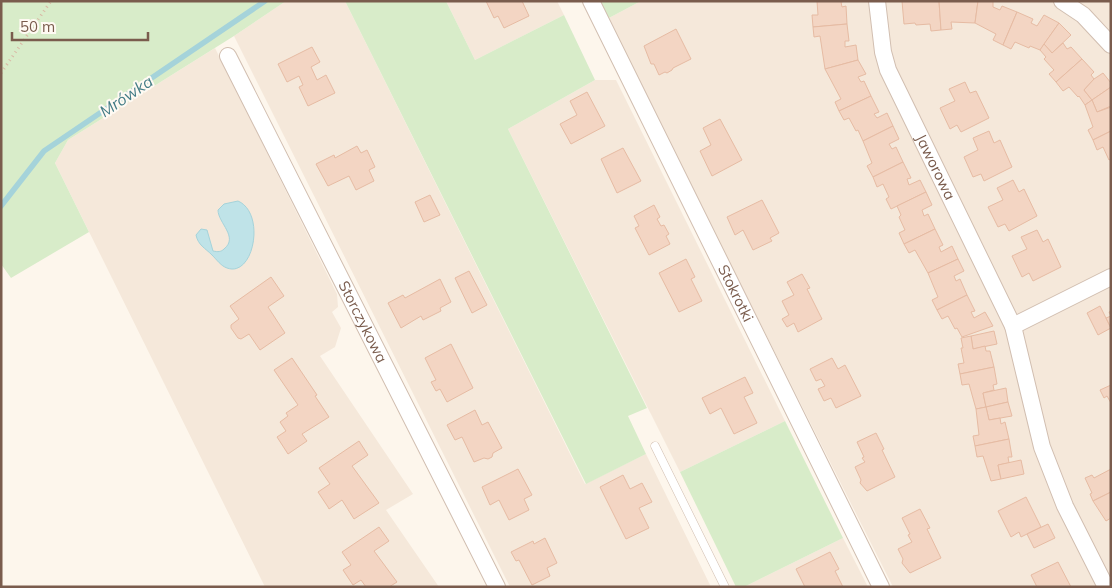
<svg xmlns="http://www.w3.org/2000/svg" width="1112" height="588" font-family="Mulish,sans-serif">
  <style>
    .residential { fill: #f5e8da }
    .green { fill: #d8ecc9 }
    .water { fill: #bfe3e8; stroke: #a5d3da }
    .lines { fill: none; stroke-linecap: round; stroke-linejoin: round }
    .stream { stroke: #a5d3da; stroke-width: 5.5 }
    .building { fill: #f3d5c3; stroke: #e6bba3 }
    .lane-casing { stroke: #d1beb0; stroke-width: 9 }
    .street-casing { stroke: #d1beb0; stroke-width: 18 }
    .path { stroke: #d9b8a5; stroke-width: 3; stroke-dasharray: 1 4; stroke-linecap: butt }
    .lane { stroke: #fff; stroke-width: 8 }
    .street { stroke: #fff; stroke-width: 16 }
    .labels { text-anchor: middle; stroke-width: 4; stroke-linejoin: round; paint-order: stroke }
    .street-label { font-size: 15px; fill: #7a5c4d; stroke: #fffaf3 }
    .water-label { font-size: 16px; font-style: italic; fill: #437c86; stroke: #fffaf3 }
  </style>
  <rect width="100%" height="100%" fill="#fdf6ec"/>
  <g class="residential">
    <polygon points="286,1 345,1 585,484 646,454 711,587 510,587 234,36"/>
    <polygon points="446,1 557,1 564,15 475,60"/>
    <polygon points="641,1 1111,1 1111,587 893,587 607,19"/>
    <polygon points="215,48 337,294 338,307 332,312 341,328 335,347 320,356 413,494 386,510 439,587 265,587 55,163 68,140"/>
    <polygon points="595,80 616,80 785,421 680,472 508,129"/>
    <polygon points="843,538 868,587 744,587"/>
  </g>
  <g class="green">
    <polygon points="1,1 286,1 234,36 68,140 55,163 89,232 11,278 1,264"/>
    <polygon points="345,1 446,1 475,60 564,15 595,80 508,129 647,408 628,416 646,454 586,484"/>
    <polygon points="599,1 641,1 607,19"/>
    <polygon points="785,421 843,538 744,587 736,587 680,472"/>
  </g>
  <path class="water" d="M238 201C266 213 254 278 227 268 221 266 217 260 212 255 205 248 198 245 196 235L201 229 207 230 213 251C218 252 221 252 224 249 239 237 218 223 218 210L224 204Z"/>
  <g class="lines">
    <polyline class="stream" points="1,206 44,151 265,1"/>
  </g>
  <g class="building">
    <polygon points="486,1 522,1 529,16 504,28 498,16 494,18"/>
    <polygon points="817,1 846,1 841,2 842,7 846,6 847,24 813,27 812,15 818,15"/>
    <polygon points="902,1 939,1 941,30 931,31 930,24 916,25 915,23 904,24"/>
    <polygon points="939,1 978,1 975,23 951,22 952,29 941,30"/>
    <polygon points="978,1 993,1 993,7 1000,10 1002,6 1017,12 1003,45 993,40 996,34 975,23"/>
    <polygon points="1017,12 1033,19 1031,23 1037,26 1044,15 1059,23 1040,50 1030,46 1029,48 1015,42 1011,49 1003,45"/>
    <polygon points="1059,23 1071,35 1052,53 1044,44"/>
    <polygon points="847,24 849,41 845,41 845,47 856,45 858,60 825,69 820,36 814,37 813,27"/>
    <polygon points="676,29 691,59 673,68 672,70 667,73 665,72 659,75 654,64 651,64 644,46"/>
    <polygon points="1063,43 1067,49 1071,47 1082,59 1056,82 1049,74 1054,70 1044,59 1046,57 1040,50 1044,44 1052,53"/>
    <polygon points="312,47 320,62 311,67 317,80 326,75 335,93 308,106 299,87 303,85 299,76 287,82 278,64"/>
    <polygon points="1082,59 1094,72 1091,75 1094,79 1084,90 1092,100 1085,105 1079,96 1078,97 1069,87 1063,91 1056,82"/>
    <polygon points="858,60 866,74 858,77 861,82 864,81 871,96 839,111 835,102 841,99 825,69"/>
    <polygon points="1103,73 1111,83 1111,87 1092,100 1084,90 1094,79"/>
    <polygon points="965,82 970,93 976,91 989,118 961,132 957,125 950,129 940,108 955,101 949,89"/>
    <polygon points="1111,87 1111,106 1097,112 1092,100"/>
    <polygon points="587,92 605,126 571,144 560,124 577,115 570,101"/>
    <polygon points="871,96 879,112 874,114 877,118 887,113 893,126 863,141 858,130 856,131 849,118 844,120 839,111"/>
    <polygon points="1092,100 1097,112 1111,107 1111,131 1093,140 1088,130 1093,127 1085,105"/>
    <polygon points="720,119 742,160 712,176 700,151 711,145 703,128"/>
    <polygon points="893,126 899,139 889,144 892,149 896,147 903,162 873,177 867,166 872,163 863,141"/>
    <polygon points="989,131 994,143 1000,140 1012,167 984,181 981,174 973,177 964,157 978,150 973,138"/>
    <polygon points="1111,131 1111,159 1109,160 1103,147 1097,150 1093,140"/>
    <polygon points="357,146 361,153 367,150 375,167 369,170 374,181 356,190 349,176 328,186 316,164 334,155 335,158"/>
    <polygon points="623,148 641,181 617,193 601,159"/>
    <polygon points="903,162 911,178 907,179 909,185 920,180 926,192 891,209 886,199 889,197 883,184 877,187 873,177"/>
    <polygon points="1013,180 1019,192 1024,189 1037,216 1009,231 1005,224 998,227 988,207 1003,200 997,188"/>
    <polygon points="926,192 932,205 922,210 924,216 928,214 935,229 904,244 899,233 905,230 899,217 901,215 897,206"/>
    <polygon points="430,195 440,215 424,222 415,202"/>
    <polygon points="762,200 779,233 770,238 772,241 753,250 743,230 735,235 727,217"/>
    <polygon points="654,205 660,217 657,219 661,226 664,225 669,234 666,236 670,244 649,255 635,228 639,226 634,216"/>
    <polygon points="935,229 943,245 939,247 941,252 952,246 958,259 928,273 915,250 909,253 904,244"/>
    <polygon points="1037,230 1043,242 1048,239 1061,267 1033,281 1029,273 1022,277 1012,256 1027,249 1021,237"/>
    <polygon points="686,259 695,277 691,279 702,301 679,312 659,273"/>
    <polygon points="958,259 964,271 954,276 956,281 960,279 967,295 937,310 932,300 938,297 928,273"/>
    <polygon points="469,271 487,305 472,313 455,278"/>
    <polygon points="802,274 810,288 807,289 822,319 798,332 794,323 787,327 782,319 789,315 782,301 794,295 787,282"/>
    <polygon points="271,277 284,296 268,307 285,333 260,350 249,334 241,339 238,338 231,328 231,325 239,319 230,306"/>
    <polygon points="440,279 451,302 440,308 441,311 423,320 421,316 401,328 388,303 403,295 405,298"/>
    <polygon points="967,295 975,311 971,312 974,318 985,312 993,326 962,337 957,328 955,329 948,316 942,319 937,310"/>
    <polygon points="1100,306 1111,328 1098,335 1087,313"/>
    <polygon points="1111,311 1111,328 1106,318 1111,316 1109,312"/>
    <polygon points="994,331 997,344 973,349 971,336"/>
    <polygon points="971,336 973,349 985,346 986,351 990,351 994,367 960,374 958,364 964,363 961,348 963,348 961,338"/>
    <polygon points="451,344 473,388 447,402 440,389 436,391 431,382 436,380 425,358"/>
    <polygon points="292,358 317,395 315,396 329,417 302,434 307,441 288,454 277,437 286,431 280,422 288,416 286,413 298,405 274,370"/>
    <polygon points="832,358 838,369 845,365 861,396 836,408 831,398 824,401 818,389 825,386 821,379 816,381 810,369"/>
    <polygon points="994,367 997,384 993,385 994,390 983,393 986,407 976,409 969,384 962,385 960,374"/>
    <polygon points="745,377 753,393 744,397 757,423 734,434 721,408 710,414 702,398"/>
    <polygon points="1111,385 1111,403 1107,396 1104,398 1100,390"/>
    <polygon points="1006,388 1008,402 986,407 983,393"/>
    <polygon points="1008,402 1012,416 989,420 986,407"/>
    <polygon points="986,407 989,420 1000,418 1001,424 1005,422 1009,439 975,446 973,436 979,435 976,409"/>
    <polygon points="475,410 482,425 488,422 502,448 493,453 492,457 488,459 484,458 474,462 462,437 455,440 447,425"/>
    <polygon points="876,433 884,449 882,450 895,477 867,491 860,483 861,480 855,467 865,462 862,458 864,457 857,442"/>
    <polygon points="1009,439 1012,457 1008,457 1009,463 998,465 1001,479 991,481 983,456 977,457 975,446"/>
    <polygon points="359,441 368,455 352,466 379,503 354,519 342,500 329,509 328,507 318,492 330,484 319,468"/>
    <polygon points="1021,460 1024,474 1001,479 998,465"/>
    <polygon points="518,469 532,495 524,499 529,510 509,520 499,500 490,505 482,487"/>
    <polygon points="1111,469 1111,492 1093,501 1090,494 1092,493 1085,478 1092,475 1094,478"/>
    <polygon points="623,475 630,489 642,483 652,502 639,508 649,528 626,539 600,487"/>
    <polygon points="1111,492 1111,518 1106,521 1093,501"/>
    <polygon points="1026,497 1041,527 1021,537 1019,532 1011,537 998,511"/>
    <polygon points="920,509 930,528 927,529 941,558 910,573 902,563 903,559 898,549 912,542 908,535 910,534 902,518"/>
    <polygon points="1048,524 1055,538 1034,548 1027,534"/>
    <polygon points="379,527 389,541 374,551 397,582 389,587 366,587 361,580 353,585 343,570 351,565 342,552"/>
    <polygon points="545,538 557,563 547,568 550,576 532,585 519,560 516,561 511,552 533,541 534,544"/>
    <polygon points="830,552 839,569 835,571 843,587 805,587 796,569"/>
    <polygon points="1058,562 1071,587 1037,587 1031,575"/>
  </g>
  <g class="lines">
    <defs>
      <polyline id="lane" points="655,446 725,587"/>
      <g id="street">
        <path id="s1" d="M591 1 881 587"/>
        <path id="s2" d="M877 1 883 52 888 70 1013 326 1042 447 1065 506 1106 587"/>
        <polyline points="1062,1 1083,15 1111,45"/>
        <path id="s3" d="M228 56 497 587"/>
        <polyline points="1013,326 1111,277"/>
      </g>
    </defs>
    <use href="#lane" class="lane-casing"/>
    <use href="#street" class="street-casing"/>
    <polyline class="path" points="1,73 51,1"/>
    <use href="#lane" class="lane"/>
    <use href="#street" class="street"/>
  </g>
  <g class="labels">
    <g class="street-label">
      <text dy="5" stroke="none"><textPath href="#s2" startOffset="178">Jaworowa</textPath></text>
      <text dy="5" stroke="none"><textPath href="#s1" startOffset="326">Stokrotki</textPath></text>
      <text dy="5" stroke="none"><textPath href="#s3" startOffset="298">Storczykowa</textPath></text>
    </g>
    <g class="water-label">
      <text transform="translate(126 96) rotate(-34)" y="6">Mrówka</text>
    </g>
  </g>
  <rect width="1112" height="588" fill="none" stroke="#7a5c4d" stroke-width="5"/>
  <path d="M12 32v8h136v-8" fill="none" stroke="#7a5c4d" stroke-width="2.5"/>
  <text x="20" y="32" font-size="15" fill="#7a5c4d" stroke="#fffaf3" stroke-width="4" paint-order="stroke">50 m</text>
</svg>
